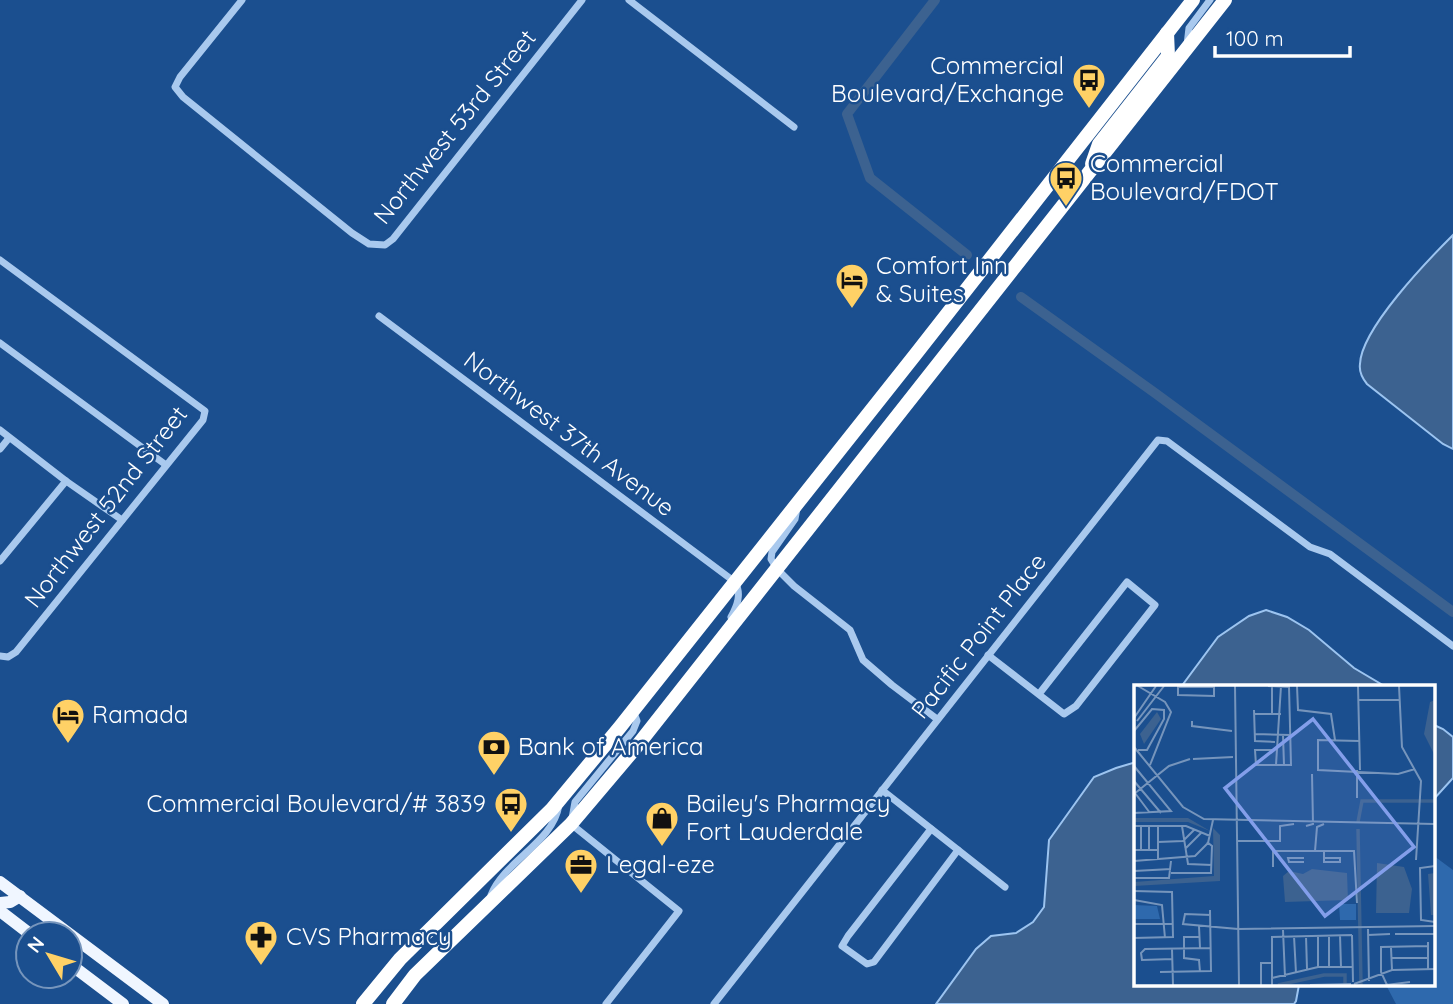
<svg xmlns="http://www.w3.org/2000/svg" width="1453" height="1004" font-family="Quicksand,sans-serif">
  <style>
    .green { fill: #2e69ad }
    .water { fill: #3c6290; stroke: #9cc4f0; stroke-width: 2 }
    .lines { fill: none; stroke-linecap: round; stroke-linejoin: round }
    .canal { stroke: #3c6290; stroke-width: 10 }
    .street { stroke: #a9c9ee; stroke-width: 7 }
    .primary { stroke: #f0f6ff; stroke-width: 12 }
    .highway { stroke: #fff; stroke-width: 14 }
    .labels { text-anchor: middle; stroke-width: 5; stroke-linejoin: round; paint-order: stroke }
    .poi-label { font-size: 24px; fill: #fff; stroke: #1b4f8f; text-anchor: start }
    .street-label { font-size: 24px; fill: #fff; stroke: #1b4f8f }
    .inset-river { fill: none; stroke: #3c6290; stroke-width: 3.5 }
    .inset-road { fill: none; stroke: #7695bc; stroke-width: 2 }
    .view { fill: #839eea; fill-opacity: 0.15; stroke: #839eea; stroke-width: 3.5 }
    .inset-edge { fill: none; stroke: #fff; stroke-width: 3.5 }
  </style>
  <rect width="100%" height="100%" fill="#1b4f8f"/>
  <polygon class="green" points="1434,856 1453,870 1453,1004 1396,1004 1386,985 1434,985"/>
  <g class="water">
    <path d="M1453 235V449L1443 444 1367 384C1362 378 1359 371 1360 364 1361 329 1428 260 1453 235Z"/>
    <polygon points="1266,610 1287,617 1309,630 1354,668 1386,687 1181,687 1218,637 1249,616"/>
    <polygon points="1434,725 1443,729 1453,737 1453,778 1434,799"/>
    <polygon points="1136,762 1136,985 1299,985 1296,1001 1294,1004 936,1004 976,949 991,936 1016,933 1033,922 1044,907 1049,840 1094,777 1116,768"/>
  </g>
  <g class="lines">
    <g class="canal">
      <polyline points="935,0 847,114 870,178 967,255"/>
      <polyline points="1021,297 1155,393 1453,612"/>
    </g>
    <g class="street">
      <polyline points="242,0 180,77 175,87 183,97 352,233 369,244 385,245 393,239 582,0"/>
      <polyline points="629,0 794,127"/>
      <polyline points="1187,45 1189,28 1210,0"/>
      <polyline points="0,260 205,411 203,420 16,652 8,657 0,656"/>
      <path d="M379 316 735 582C742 594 737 606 731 617"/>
      <polyline points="0,343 166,465"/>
      <polyline points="0,430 66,481 122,520"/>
      <polyline points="0,449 9,438"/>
      <polyline points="797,508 795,519 772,552 771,559 777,569 794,586 850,630 863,660 892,685 937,719"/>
      <polyline points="0,561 66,481"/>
      <polyline points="988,655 1064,714 1076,706 1155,605 1127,582 1039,694"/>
      <polyline points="882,790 1005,887"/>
      <polyline points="931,829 848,936 842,946 867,964 874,962 958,850"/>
      <path d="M492 897 491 895C505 860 553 843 559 805"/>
      <polyline points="606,1004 679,911 571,824 575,802 633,731 637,721 633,710"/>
      <polyline points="714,1004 1158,440 1167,441 1310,547 1330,554 1453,646"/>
    </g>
    <g class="primary">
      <polyline points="0,882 163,1004"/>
      <polyline points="0,903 10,902 20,896"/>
      <polyline points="0,911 30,934"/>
      <polyline points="70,964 123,1004"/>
    </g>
    <g class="highway">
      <polyline points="1092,164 1099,144 1168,56 1167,33"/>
      <polyline points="363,1004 400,959 552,809 620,727 915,355 1193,0"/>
      <polyline points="393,1004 415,975 571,824 637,746 1225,0"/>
    </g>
  </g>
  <defs>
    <symbol id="bus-pin" viewBox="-11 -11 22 30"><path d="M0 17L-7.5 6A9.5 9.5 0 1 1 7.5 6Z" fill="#ffd166" stroke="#1b4f8f"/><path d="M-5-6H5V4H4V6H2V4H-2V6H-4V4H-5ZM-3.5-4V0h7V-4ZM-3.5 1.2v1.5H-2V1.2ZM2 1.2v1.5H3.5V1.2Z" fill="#111"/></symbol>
    <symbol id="hotel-pin" viewBox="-11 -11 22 30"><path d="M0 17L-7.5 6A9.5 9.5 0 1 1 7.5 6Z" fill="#ffd166" stroke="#1b4f8f"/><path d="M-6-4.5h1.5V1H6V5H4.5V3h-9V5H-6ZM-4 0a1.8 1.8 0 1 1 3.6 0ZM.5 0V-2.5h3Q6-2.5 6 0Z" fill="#111"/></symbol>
    <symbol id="bank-pin" viewBox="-11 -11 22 30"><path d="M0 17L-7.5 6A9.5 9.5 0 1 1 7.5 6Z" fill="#ffd166" stroke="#1b4f8f"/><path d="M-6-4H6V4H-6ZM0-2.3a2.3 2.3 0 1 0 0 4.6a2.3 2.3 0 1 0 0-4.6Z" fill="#111"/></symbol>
    <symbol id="shop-pin" viewBox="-11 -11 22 30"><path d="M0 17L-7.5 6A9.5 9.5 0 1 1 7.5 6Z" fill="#ffd166" stroke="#1b4f8f"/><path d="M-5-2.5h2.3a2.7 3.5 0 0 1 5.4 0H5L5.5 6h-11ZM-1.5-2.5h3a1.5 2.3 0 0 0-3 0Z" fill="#111"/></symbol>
    <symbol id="office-pin" viewBox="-11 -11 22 30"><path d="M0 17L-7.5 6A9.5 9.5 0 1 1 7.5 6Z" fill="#ffd166" stroke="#1b4f8f"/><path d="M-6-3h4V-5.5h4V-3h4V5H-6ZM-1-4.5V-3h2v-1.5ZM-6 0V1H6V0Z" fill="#111"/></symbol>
    <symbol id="pharmacy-pin" viewBox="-11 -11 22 30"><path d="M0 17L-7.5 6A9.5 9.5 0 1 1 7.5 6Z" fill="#ffd166" stroke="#1b4f8f"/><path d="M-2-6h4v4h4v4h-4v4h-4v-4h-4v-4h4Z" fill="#111"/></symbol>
  </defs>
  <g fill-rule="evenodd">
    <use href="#bus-pin" x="1070" y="61" width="38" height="52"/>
    <use href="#bus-pin" x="1047" y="159" width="38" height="52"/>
    <use href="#hotel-pin" x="833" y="261" width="38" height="52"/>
    <use href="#hotel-pin" x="49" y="696" width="38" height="52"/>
    <use href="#bank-pin" x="475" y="728" width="38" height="52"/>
    <use href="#bus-pin" x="492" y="785" width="38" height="52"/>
    <use href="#shop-pin" x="643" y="799" width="38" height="52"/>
    <use href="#office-pin" x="562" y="846" width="38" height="52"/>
    <use href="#pharmacy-pin" x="242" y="918" width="38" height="52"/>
  </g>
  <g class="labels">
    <g class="poi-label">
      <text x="1064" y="74" text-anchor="end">Commercial<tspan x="1064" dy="28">Boulevard/Exchange</tspan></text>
      <text x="1090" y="172">Commercial<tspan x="1090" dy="28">Boulevard/FDOT</tspan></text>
      <text x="876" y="274">Comfort Inn<tspan x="876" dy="28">&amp; Suites</tspan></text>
      <text x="92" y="723">Ramada</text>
      <text x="518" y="755">Bank of America</text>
      <text x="486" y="812" text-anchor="end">Commercial Boulevard/# 3839</text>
      <text x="686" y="812">Bailey's Pharmacy<tspan x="686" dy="28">Fort Lauderdale</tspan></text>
      <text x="606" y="873">Legal-eze</text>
      <text x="286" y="945">CVS Pharmacy</text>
    </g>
    <g class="street-label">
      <text transform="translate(455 127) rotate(-51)" y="8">Northwest 53rd Street</text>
      <text transform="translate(569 434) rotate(37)" y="8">Northwest 37th Avenue</text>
      <text transform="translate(106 507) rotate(-52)" y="8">Northwest 52nd Street</text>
      <text transform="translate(979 636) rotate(-52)" y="8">Pacific Point Place</text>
    </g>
  </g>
  <g transform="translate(1134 685)">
    <rect width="301" height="301" fill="#1b4f8f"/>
    <path d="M205 219H222V235H206ZM0 220 23 221 26 234H0Z" fill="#2e69ad"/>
    <path d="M301 15V71L290 49 296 17ZM23 27 27 34 10 59 6 49ZM0 133H54L76 146 54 137H0ZM79 143 86 150V196L0 201V197L80 191ZM243 178 270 182 278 204 275 228H242ZM178 184 213 188 214 215 151 217 149 191 155 186 169 189ZM301 188V230H297L294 189Z" fill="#3c6290"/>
    <path class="inset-river" d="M224 137 228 116H301M224 144 227 300M144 300 190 290H211V300"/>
    <path class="inset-road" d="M4 1 31 17 37 27 16 80M44 1V10L80 11V1M101 1 105 300M134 1 155 2 157 80H122L121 65H141M138 1V29M163 1 164 25 197 29 201 55M224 1 226 85M265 1 268 62 287 96 282 175M44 2H80M224 15H266M120 25 121 56 141 57M121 29H147M0 33 22 1M3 36 30 1M58 36V41L98 46M0 46 18 24 30 25V34L13 65H4M121 49 156 50M149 50 150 80M225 56 184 55V85L264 89 281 84M0 62 49 122 70 134 301 139M59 74 99 72M142 80 147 1M0 81 37 126 0 128M223 85V113M0 96 27 128M1 108 16 128M0 109 35 81 56 74M0 141H52L76 151M7 141V165M15 141V165M24 141V175M48 141 54 179 78 180M172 141 179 139 178 89M103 156H146V141L160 139M24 157 49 156 60 145M51 164 67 148M0 165H24M181 166 183 142 190 139M190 166V177H206V173H190M170 173H154L155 177H170M0 176 61 171 74 158 79 135M301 181 286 183 287 235 301 237M139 182V166H220L223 218M0 186 37 184M37 188H77L78 161 73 157M0 193H35L37 176M0 206 38 207 39 252 0 253M0 215 28 220 31 253M77 230 51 229 49 239 104 244 301 241M0 239H39M65 241 66 263M234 244 235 296M149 245 151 292M261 249H301M184 250V282M195 250V282M206 250 207 282M218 250 219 297M234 250 256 249M160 251 162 288M172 251 173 284M66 252H50V273L65 275 66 287M294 257V285M257 263 258 285M38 264 39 300M258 273H294M39 274 8 275 7 268 11 264 77 263M26 287 77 286 76 225M138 293 184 282H218M220 299 258 285 301 284M127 300V278H138M138 300V252L218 250M176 300 217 299M252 300 276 297M253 300 247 287V262L294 261"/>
    <path class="view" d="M179 34 280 162 191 231 91 103Z"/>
    <rect width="301" height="301" class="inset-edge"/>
  </g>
  <g transform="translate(49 955) rotate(308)"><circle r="33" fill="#1b4f8f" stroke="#7695bc" stroke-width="2"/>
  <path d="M0-5L12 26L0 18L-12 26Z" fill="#ffd166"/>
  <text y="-10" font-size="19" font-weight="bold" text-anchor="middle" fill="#ffffff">N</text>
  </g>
  <path d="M1215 46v10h135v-10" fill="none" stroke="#ffffff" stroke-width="3.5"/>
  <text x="1226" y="46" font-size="21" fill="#ffffff" stroke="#1b4f8f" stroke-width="5" paint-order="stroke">100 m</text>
</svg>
